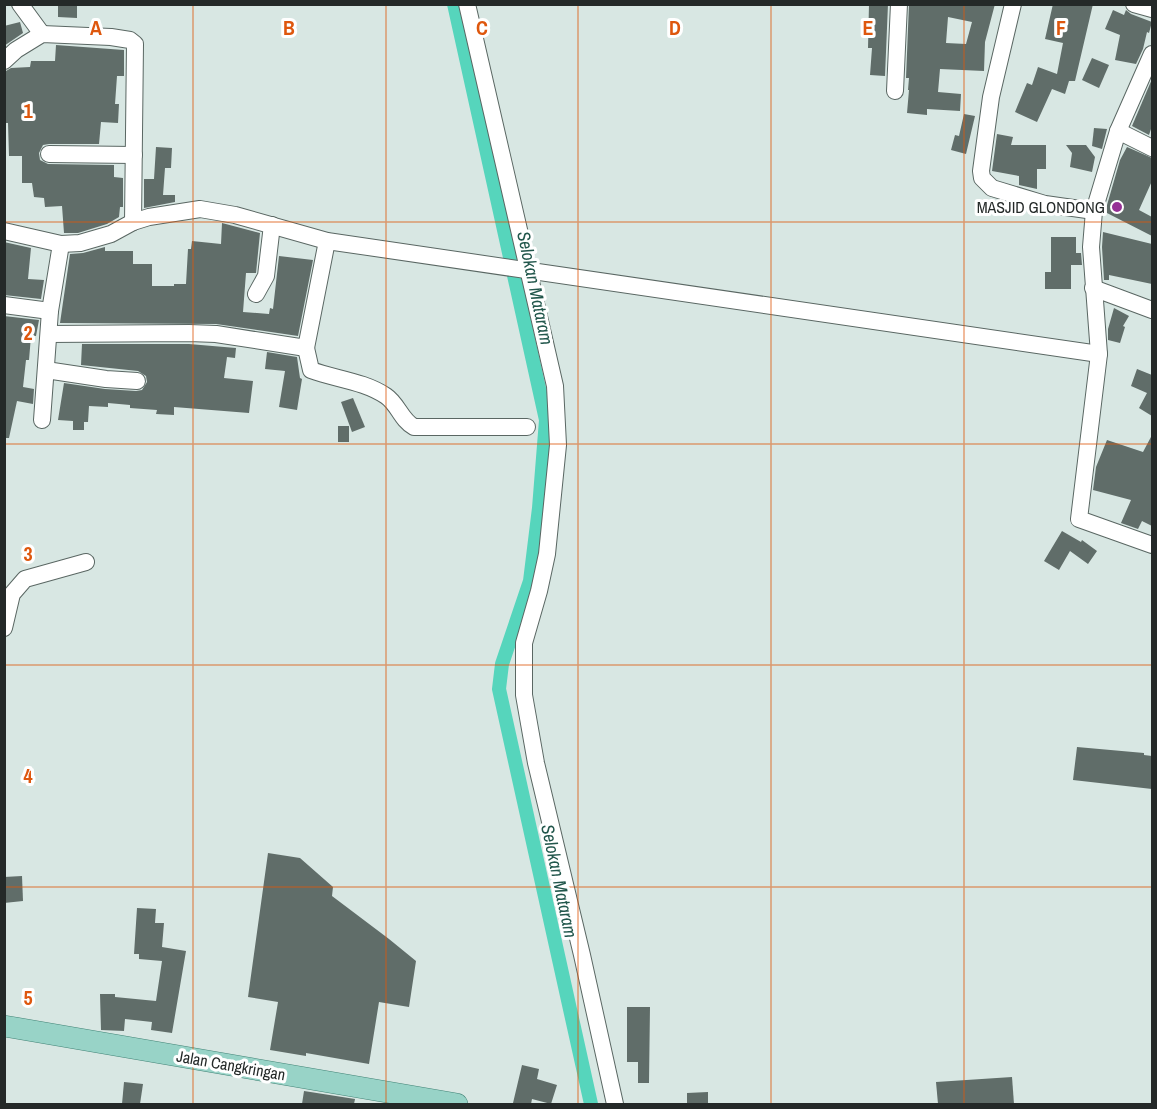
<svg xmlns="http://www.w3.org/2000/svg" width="1157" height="1109" font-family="'Archivo Narrow',sans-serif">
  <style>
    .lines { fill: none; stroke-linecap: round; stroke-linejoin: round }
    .canal { stroke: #56d5bc; stroke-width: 14 }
    .building { fill: #606d69; fill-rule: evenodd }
    .minor-casing { stroke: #5a6763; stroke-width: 18 }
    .major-casing { stroke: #438477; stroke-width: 22 }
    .minor { stroke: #fff; stroke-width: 16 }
    .major { stroke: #98d3c7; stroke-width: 21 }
    .grid { fill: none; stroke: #de570d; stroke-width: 1.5; stroke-opacity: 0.55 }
    .poi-dot { fill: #963096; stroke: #fff; stroke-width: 2 }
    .labels { text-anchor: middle; stroke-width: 6; stroke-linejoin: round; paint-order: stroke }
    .poi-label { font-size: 16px; fill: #242928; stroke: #fff; text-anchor: end }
    .street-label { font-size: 16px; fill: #242928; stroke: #fff }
    .water-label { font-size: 18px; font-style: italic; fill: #22574c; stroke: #fff }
    .grid-label { font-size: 20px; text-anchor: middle; font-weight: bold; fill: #de570d; stroke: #fff; stroke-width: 6; stroke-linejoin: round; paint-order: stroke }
  </style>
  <rect width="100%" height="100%" fill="#d8e7e3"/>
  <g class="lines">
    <polyline class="canal" points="454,4 546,420 539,508 530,581 502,664 499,689 591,1104"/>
  </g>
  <g class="building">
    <polygon points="58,4 77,4 77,18 58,17"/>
    <polygon points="869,4 888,4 885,76 870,75 872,48 868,48"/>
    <path d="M909 4H995L985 42 984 71 940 69 938 92 961 94 960 111 927 109V115L907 113 909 90H908L909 78H906ZM948 17 972 22 966 44 946 43Z"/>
    <polygon points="1053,4 1093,4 1075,81 1069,81 1065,94 1052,89 1037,122 1015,112 1027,83 1032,85 1038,67 1057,74 1063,43 1045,39"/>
    <polygon points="1113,10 1124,15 1126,10 1131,14 1152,22 1149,33 1147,32 1143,49 1136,64 1115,60 1120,35 1105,29"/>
    <polygon points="20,22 23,33 4,46 4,26"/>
    <polygon points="56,45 124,50 124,76 117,76 115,104 119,104 118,123 101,122 99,144 49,144 43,145 39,153 40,160 48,164 114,165 114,177 123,178 123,207 120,207 119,217 107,224 78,233 64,233 62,206 45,207 44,198 34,197 32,183 22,183 22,156 9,156 8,123 4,123 6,71 11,68 30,67 31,61 55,61"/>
    <polygon points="1092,58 1109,65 1099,88 1082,80"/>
    <polygon points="1152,79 1152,126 1149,135 1132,126"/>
    <polygon points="964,114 975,116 966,154 951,150 955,135 959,136"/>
    <polygon points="1094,128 1107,129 1102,149 1092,146"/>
    <polygon points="997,134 1013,137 1011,145 1046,145 1046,169 1037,169 1037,189 1019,185 1019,176 992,171"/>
    <polygon points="1066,145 1086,145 1095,157 1092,172 1070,167 1072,153"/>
    <polygon points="156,147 172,148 171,168 165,168 163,195 175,195 175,202 144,208 144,179 154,179"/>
    <polygon points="1127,147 1152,158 1152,181 1139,210 1152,217 1152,236 1105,212 1120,160"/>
    <polygon points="222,223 260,233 256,273 246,273 243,312 269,314 270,308 273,309 279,256 313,260 298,336 216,324 60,323 70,254 83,253 105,247 105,251 133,251 133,264 152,264 152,286 174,286 174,284 186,284 188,249 191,249 192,241 221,244"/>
    <polygon points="1103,232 1152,244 1152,284 1109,275 1109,280 1104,280 1102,247"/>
    <polygon points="1051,237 1076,237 1076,253 1081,253 1082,265 1071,265 1071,289 1045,289 1045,272 1051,272"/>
    <polygon points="4,242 31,248 28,279 44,280 41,299 4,295"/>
    <polygon points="1114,308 1129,316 1123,326 1125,327 1120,343 1108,340 1108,329"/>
    <polygon points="4,316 39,320 36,336 31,336 29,360 26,360 23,387 34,389 33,404 17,401 9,438 4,438"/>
    <polygon points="82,344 189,344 236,348 235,358 227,357 224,378 253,381 249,413 174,407 174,415 156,414 157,410 130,408 130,405 108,403 108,407 89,406 88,422 84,422 84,430 73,430 73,421 58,420 64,383 105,389 136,391 142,390 147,382 146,376 138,371 81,365"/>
    <polygon points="267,352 297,357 300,378 302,379 297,410 279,407 285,371 265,369"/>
    <polygon points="1137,369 1152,375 1152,416 1139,408 1147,393 1131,386"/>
    <polygon points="353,398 365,427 352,432 341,402"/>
    <rect x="338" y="426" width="11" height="16"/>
    <polygon points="1152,435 1152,526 1142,521 1138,529 1121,523 1131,500 1093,490 1096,467 1107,440 1143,452"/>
    <polygon points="1062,531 1081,542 1082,540 1097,551 1088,564 1070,551 1059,570 1044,561"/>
    <polygon points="1077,747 1144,753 1144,755 1152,756 1152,789 1073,780"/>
    <polygon points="268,853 300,858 333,887 332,896 389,939 416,961 409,1007 379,1002 369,1064 306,1053 306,1056 270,1050 278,1002 248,997"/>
    <polygon points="22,876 23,901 4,903 4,877"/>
    <polygon points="137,908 156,909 155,923 164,923 162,947 186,951 172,1033 151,1030 152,1022 125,1019 124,1031 101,1030 100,994 115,994 115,997 156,1001 162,961 139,959 139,954 134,954"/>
    <polygon points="627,1007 650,1007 649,1083 638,1083 638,1062 627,1062"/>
    <polygon points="522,1065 539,1069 537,1079 557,1085 551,1104 532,1099 531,1104 513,1103"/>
    <polygon points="1012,1077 1014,1104 938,1104 936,1082"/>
    <polygon points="124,1082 143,1084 140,1104 122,1104"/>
    <polygon points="304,1091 355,1099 354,1104 302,1104"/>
    <polygon points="708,1092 708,1104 687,1104 687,1093"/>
  </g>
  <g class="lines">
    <defs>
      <g id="minor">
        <polyline points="20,4 42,34"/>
        <polyline points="467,4 555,386 558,445 547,554 539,591 524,643 524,695 536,763 582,955 615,1104"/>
        <polyline points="1013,4 991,97 981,171 982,178 992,188 1045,204 1094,211"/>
        <polyline points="1134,4 1152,9"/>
        <polyline points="1152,54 1118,131 1094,211 1091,247 1099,354 1079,519 1152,545"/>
        <polyline points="4,61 16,50 42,34 111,37 130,40 135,44 133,222"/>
        <polyline points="895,91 899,4"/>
        <polyline points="1118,131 1152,148"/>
        <polyline points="49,154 134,155"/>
        <polyline points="4,231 61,244 80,243 111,234 133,222 149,217 200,209 235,215 327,241 1099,354"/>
        <polyline points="1093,288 1152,310"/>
        <polyline points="256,294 266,276 272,225"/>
        <polyline points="4,305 50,311"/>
        <polyline points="49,334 189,333 216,334 306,348 327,241"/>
        <path d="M306 348 311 370C335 379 364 381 386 396 398 404 401 420 414 427H527"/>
        <polyline points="46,370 106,379 137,381"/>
        <polyline points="42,420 50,311 61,244"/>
        <polyline points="4,628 12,594 25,579 86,562"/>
      </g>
      <polyline id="major" points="4,1026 457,1104"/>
    </defs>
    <use href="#minor" class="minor-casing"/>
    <use href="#major" class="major-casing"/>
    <use href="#minor" class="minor"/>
    <use href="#major" class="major"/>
  </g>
  <path class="grid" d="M193 4V1104M386 4V1104M578 4V1104M771 4V1104M964 4V1104M4 222H1152M4 444H1152M4 665H1152M4 887H1152"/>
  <circle class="poi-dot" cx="1117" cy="207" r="6"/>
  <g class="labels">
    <g class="poi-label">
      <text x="1105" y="213">MASJID GLONDONG</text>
    </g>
    <g class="street-label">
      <text transform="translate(231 1065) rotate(10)" y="6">Jalan Cangkringan</text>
    </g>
    <g class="water-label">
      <text transform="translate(535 288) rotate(78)" y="6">Selokan Mataram</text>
      <text transform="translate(559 881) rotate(78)" y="6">Selokan Mataram</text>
    </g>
  </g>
  <g class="grid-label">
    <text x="96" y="35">A</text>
    <text x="289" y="35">B</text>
    <text x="482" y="35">C</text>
    <text x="675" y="35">D</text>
    <text x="868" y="35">E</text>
    <text x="1061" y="35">F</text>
    <text x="28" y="118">1</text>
    <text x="28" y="340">2</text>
    <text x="28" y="561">3</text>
    <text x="28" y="783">4</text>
    <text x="28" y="1005">5</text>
  </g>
  <rect width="1157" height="1109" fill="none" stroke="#242928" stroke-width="12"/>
</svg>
